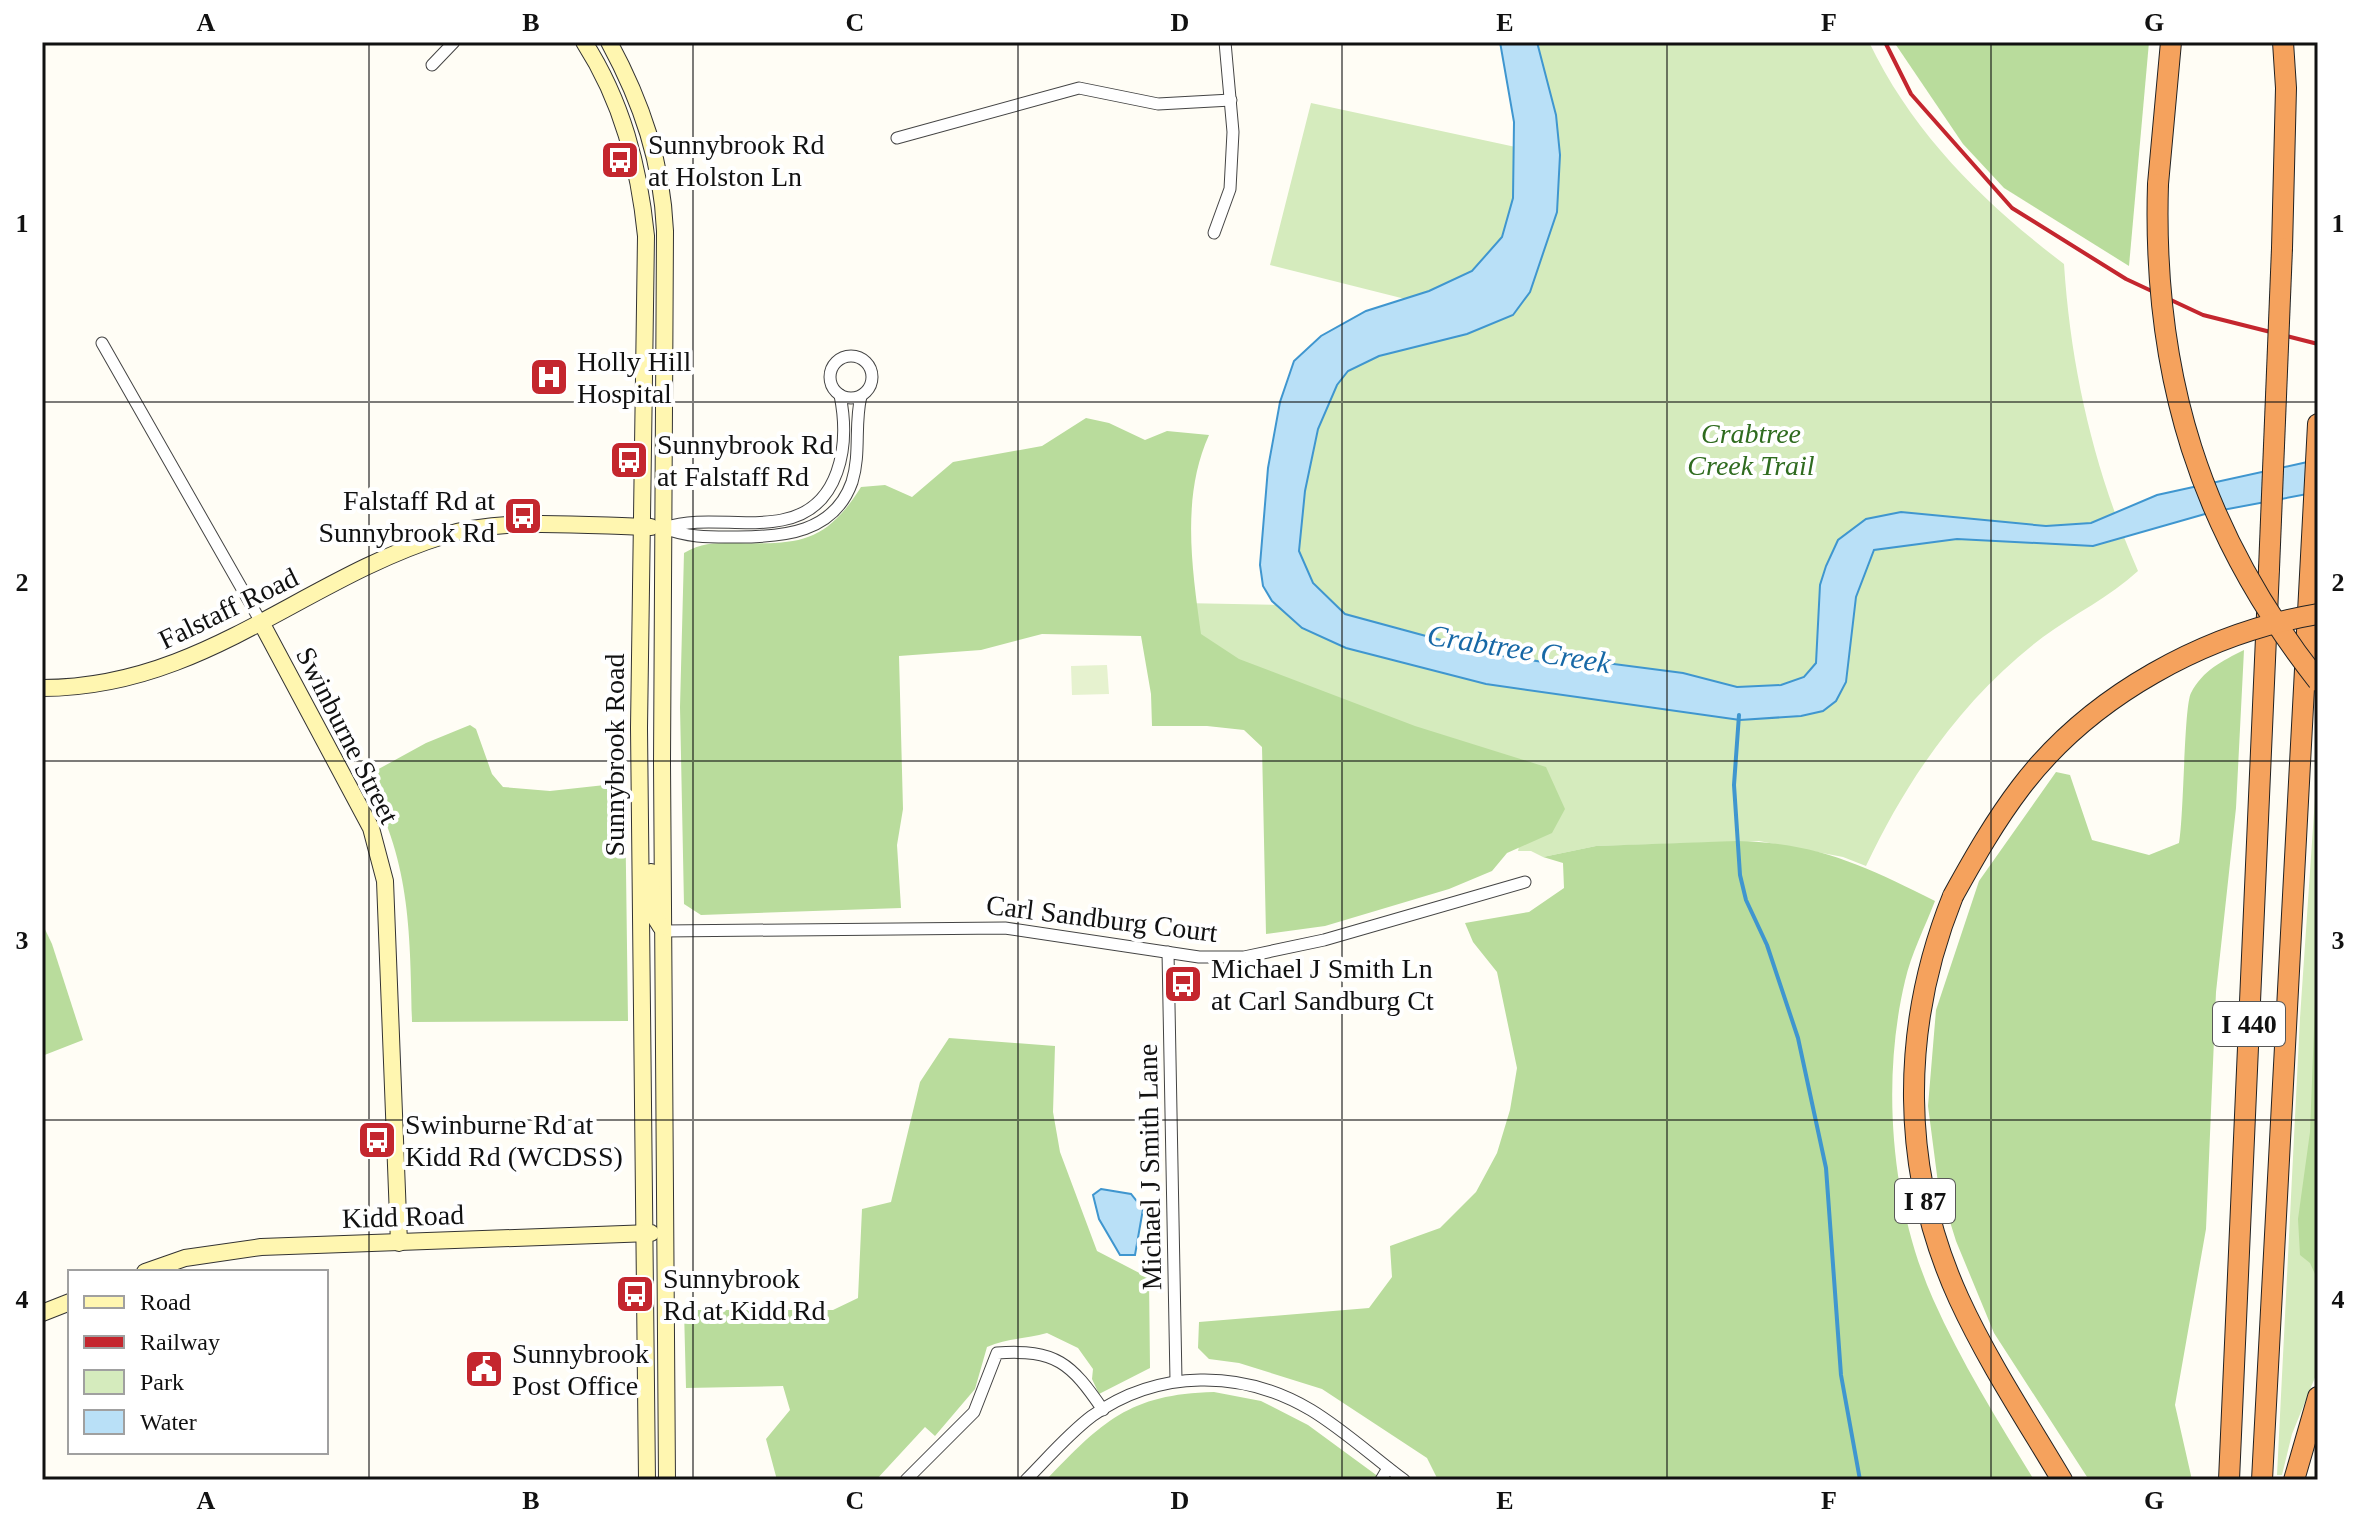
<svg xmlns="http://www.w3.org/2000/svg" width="2360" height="1522" font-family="'Times New Roman',serif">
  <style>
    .green { fill: #d5ebbd }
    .forest { fill: #b9dc9c }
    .pitch { fill: #e6f2cf }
    .water { fill: #b9e0f7; stroke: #3f96cf; stroke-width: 2 }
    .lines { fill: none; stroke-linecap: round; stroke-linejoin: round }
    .stream { stroke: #3f96cf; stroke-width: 4 }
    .street-casing { stroke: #444; stroke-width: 13 }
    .secondary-casing { stroke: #333; stroke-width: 18 }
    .highway-casing { stroke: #222; stroke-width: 22 }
    .street { stroke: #fff; stroke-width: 11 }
    .secondary { stroke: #fff6b0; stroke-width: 16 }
    .highway { stroke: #f5a25d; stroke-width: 20 }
    .rail { stroke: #c4262e; stroke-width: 4 }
    .highway-bridge-casing { stroke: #222; stroke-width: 22; stroke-linecap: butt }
    .highway-bridge { stroke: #f5a25d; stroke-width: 20 }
    .grid { fill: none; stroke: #111; stroke-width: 2; stroke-opacity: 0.55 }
    .labels { text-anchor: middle; stroke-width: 8; stroke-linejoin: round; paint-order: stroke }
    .shield { fill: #fff; stroke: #585858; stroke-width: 2 }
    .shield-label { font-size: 26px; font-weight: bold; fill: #111 }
    .poi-label { font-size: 28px; fill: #111; stroke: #fff; text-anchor: start }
    .park-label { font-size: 28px; font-style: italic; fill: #2f6b1f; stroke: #fff }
    .street-label { font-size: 28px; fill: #111; stroke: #fff }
    .water-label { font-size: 30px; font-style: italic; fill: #1768a6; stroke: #fff }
    .neatline { fill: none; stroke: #111; stroke-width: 3 }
    .grid-label { font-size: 26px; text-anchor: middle; font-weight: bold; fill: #111 }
  </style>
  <rect width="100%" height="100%" fill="#fffdf5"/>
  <g class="green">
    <path d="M1521 42H1869C1913 134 1984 203 2064 264 2071 372 2095 472 2138 571 2110 597 2074 614 2043 637 1964 697 1908 777 1866 866L1843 857 1759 841 1596 846 1543 857 1531 851H1518L1533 783 1200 662 1182 603 1286 605 1291 390 1445 309 1270 265 1311 103 1534 151Z"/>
    <polygon points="2318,754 2318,1370 2292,1434 2282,1475 2277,1475 2300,1018"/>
  </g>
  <g class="forest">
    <polygon points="1894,42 2149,42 2129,266 2004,188 1963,144"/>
    <path d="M1086 418 1109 423 1145 440 1167 431 1209 435C1181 497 1192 568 1201 634L1239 659 1415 726 1546 767 1565 809 1552 833 1507 853 1492 871 1449 889 1325 926 1266 934 1262 747 1244 730 1207 726H1152L1151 694 1141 636 1042 634 981 650 899 656 903 809 897 845 901 908 701 915 684 904 680 707 684 553C701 543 713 543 732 543 796 544 824 546 861 487L885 485 912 497 953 462 1042 446Z"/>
    <path d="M2244 650 2236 808 2216 992 2206 1229 2175 1405 2192 1480H2089L1994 1333 1956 1241 1938 1183 1928 1106 1936 1010 1979 881 2056 772 2070 775 2092 840 2149 855 2179 843C2184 815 2184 706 2191 693 2203 670 2222 661 2244 650Z"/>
    <path d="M470 725 476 729 492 774 503 787 550 791 605 785 625 796 628 1021 412 1022C410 931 411 859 364 777L426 743Z"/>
    <path d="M1736 841C1815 842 1866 866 1935 901 1925 927 1911 954 1905 981 1881 1082 1891 1204 1933 1299 1961 1362 1998 1421 2034 1480H1438L1427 1458 1322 1389 1239 1363 1209 1359 1198 1348 1199 1322 1369 1308 1392 1277 1390 1246 1440 1228 1476 1192 1497 1153 1510 1110 1517 1068 1497 972 1473 942 1465 923 1529 912 1564 888 1563 863 1543 857 1596 846Z"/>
    <polygon points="42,923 52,944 83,1040 42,1056"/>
    <polygon points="2318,926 2318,1272 2315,1274 2310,1263 2300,1255 2298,1219 2310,1132"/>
    <path d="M949 1038 1055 1046 1053 1112 1060 1152 1097 1251 1149 1278 1150 1368 1099 1394 1092 1379 1093 1369 1078 1348 1047 1333C1026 1339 1007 1338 987 1347L975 1389 935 1436 925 1427 876 1480H777L766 1439 790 1410 783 1386 686 1388 684 1310H833L858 1298 862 1209 891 1202 920 1082Z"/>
    <path d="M1214 1392 1261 1401 1308 1425 1383 1480H1046C1102 1422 1129 1394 1214 1392Z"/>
  </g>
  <polygon class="pitch" points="1107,665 1109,694 1072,695 1071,666"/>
  <g class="water">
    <polygon points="1500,42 1537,42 1556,115 1560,155 1557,212 1530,292 1513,315 1467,334 1379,356 1348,371 1337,385 1318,429 1305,491 1299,551 1313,583 1345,614 1496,655 1557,664 1583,660 1683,673 1737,687 1781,685 1804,677 1816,663 1820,585 1826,566 1838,540 1866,519 1901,512 2046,526 2091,523 2157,495 2312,461 2318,492 2212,512 2093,546 1957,539 1874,550 1856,597 1846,682 1836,701 1823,711 1801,716 1740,720 1486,684 1346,648 1302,628 1272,601 1263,586 1260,565 1268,468 1280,402 1294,361 1321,336 1366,311 1429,291 1472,271 1502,237 1513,198 1514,122"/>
    <polygon points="1101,1189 1131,1194 1143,1209 1135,1255 1120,1255 1099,1219 1093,1195"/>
  </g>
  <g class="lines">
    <polyline class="stream" points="1739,715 1734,785 1740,875 1746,900 1767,945 1798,1038 1826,1168 1841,1375 1860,1480"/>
    <defs>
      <g id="street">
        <polyline points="432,65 454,42"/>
        <polyline points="897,138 1079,88 1158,104 1231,100"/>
        <polyline points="1214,233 1230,189 1233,132 1225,42"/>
        <polyline points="102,343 262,624"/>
        <circle cx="851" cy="377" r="21"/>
        <path d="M664 528C689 538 711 537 738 537 783 537 834 533 852 482 861 453 854 425 861 396"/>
        <path d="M664 528C704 515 742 528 782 520 841 509 850 445 840 395"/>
        <polyline points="664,931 1005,928 1199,957 1244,957 1324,940 1525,882"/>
        <polyline points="1168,952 1176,1380"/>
        <path d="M906 1480 974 1412 997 1353C1056 1349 1071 1363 1103 1410"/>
        <path d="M1026 1480C1047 1459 1068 1434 1092 1416 1158 1369 1242 1369 1311 1410 1344 1430 1373 1457 1404 1480"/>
        <polyline points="1381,1480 1388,1468"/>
      </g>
      <g id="secondary">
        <path d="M584 42C622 101 639 166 646 236L639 728 647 1480"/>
        <path d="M609 42C642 103 662 162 665 231L662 763 667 1480"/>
        <polyline points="262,624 371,828 385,881 399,1243"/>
        <path d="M42 688C202 688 302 579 446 535 506 517 588 526 651 527"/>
        <polyline points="651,872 653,914 661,927"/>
        <polyline points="145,1272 185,1258 261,1247 651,1233"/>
        <polyline points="42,1313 70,1302"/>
      </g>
      <g id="highway">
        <polyline points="2158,184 2171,42"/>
        <polyline points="2282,248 2286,88 2283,42"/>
        <path d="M1953 896C1900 1028 1900 1170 1959 1299 1988 1362 2027 1421 2062 1480"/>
        <polyline points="2229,1480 2269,569"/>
        <polyline points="2262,1480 2318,424"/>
        <polyline points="2294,1480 2318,1397"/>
      </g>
    </defs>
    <use href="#street" class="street-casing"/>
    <use href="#secondary" class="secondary-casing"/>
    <use href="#highway" class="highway-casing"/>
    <use href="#street" class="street"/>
    <use href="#secondary" class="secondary"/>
    <use href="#highway" class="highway"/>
    <polyline class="rail" points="1885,42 1911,94 2012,208 2126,279 2203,315 2318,344"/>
    <defs>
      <g id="highway-bridge">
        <path d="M2158 184C2152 375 2200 531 2318 681"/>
        <polyline points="2269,569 2282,248"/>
        <path d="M1953 896C1974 858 1995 821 2021 787 2091 695 2206 633 2318 614"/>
      </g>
    </defs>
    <use href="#highway-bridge" class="highway-bridge-casing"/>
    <use href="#highway-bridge" class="highway-bridge"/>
  </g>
  <path class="grid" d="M369 42V1480M693 42V1480M1018 42V1480M1342 42V1480M1667 42V1480M1991 42V1480M42 402H2318M42 761H2318M42 1120H2318"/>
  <defs>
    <symbol id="bus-square" viewBox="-11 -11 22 22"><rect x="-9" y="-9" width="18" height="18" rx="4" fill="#c4262e" stroke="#fff"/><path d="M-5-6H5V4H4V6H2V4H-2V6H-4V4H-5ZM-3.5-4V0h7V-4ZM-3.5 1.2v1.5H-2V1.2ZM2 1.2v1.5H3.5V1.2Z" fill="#fff"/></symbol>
    <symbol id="hospital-square" viewBox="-11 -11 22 22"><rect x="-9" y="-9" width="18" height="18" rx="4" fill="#c4262e" stroke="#fff"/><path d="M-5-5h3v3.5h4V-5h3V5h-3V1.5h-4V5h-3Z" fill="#fff"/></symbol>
    <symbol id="civic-square" viewBox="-11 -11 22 22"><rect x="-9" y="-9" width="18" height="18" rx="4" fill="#c4262e" stroke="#fff"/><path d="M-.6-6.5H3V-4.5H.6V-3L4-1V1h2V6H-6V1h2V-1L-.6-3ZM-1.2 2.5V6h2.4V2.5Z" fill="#fff"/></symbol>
  </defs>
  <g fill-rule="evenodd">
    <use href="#bus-square" x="598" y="138" width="44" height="44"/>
    <use href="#hospital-square" x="527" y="355" width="44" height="44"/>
    <use href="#bus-square" x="607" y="438" width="44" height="44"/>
    <use href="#bus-square" x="501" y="494" width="44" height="44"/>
    <use href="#bus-square" x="1161" y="962" width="44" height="44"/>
    <use href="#bus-square" x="355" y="1118" width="44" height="44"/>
    <use href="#bus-square" x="613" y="1272" width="44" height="44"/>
    <use href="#civic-square" x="462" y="1347" width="44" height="44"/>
  </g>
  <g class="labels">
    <g class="shield">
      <rect x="2213" y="1002" width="72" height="44" rx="6"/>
      <rect x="1895" y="1179" width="60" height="44" rx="6"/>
    </g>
    <g class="shield-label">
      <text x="2249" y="1033">I 440</text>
      <text x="1925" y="1210">I 87</text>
    </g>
    <g class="poi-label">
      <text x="648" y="154">Sunnybrook Rd<tspan x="648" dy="32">at Holston Ln</tspan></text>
      <text x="577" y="371">Holly Hill<tspan x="577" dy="32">Hospital</tspan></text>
      <text x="657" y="454">Sunnybrook Rd<tspan x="657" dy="32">at Falstaff Rd</tspan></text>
      <text x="495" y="510" text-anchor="end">Falstaff Rd at<tspan x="495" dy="32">Sunnybrook Rd</tspan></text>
      <text x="1211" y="978">Michael J Smith Ln<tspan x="1211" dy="32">at Carl Sandburg Ct</tspan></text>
      <text x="405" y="1134">Swinburne Rd at<tspan x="405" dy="32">Kidd Rd (WCDSS)</tspan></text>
      <text x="663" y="1288">Sunnybrook<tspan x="663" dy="32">Rd at Kidd Rd</tspan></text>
      <text x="512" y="1363">Sunnybrook<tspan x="512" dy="32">Post Office</tspan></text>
    </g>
    <g class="park-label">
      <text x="1751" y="443">Crabtree<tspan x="1751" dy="32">Creek Trail</tspan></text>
    </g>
    <g class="street-label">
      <text transform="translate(228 608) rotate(-26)" y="10">Falstaff Road</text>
      <text transform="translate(348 735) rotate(63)" y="10">Swinburne Street</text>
      <text transform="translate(614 755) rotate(-90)" y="10">Sunnybrook Road</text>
      <text transform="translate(1102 918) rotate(7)" y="10">Carl Sandburg Court</text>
      <text transform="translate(1149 1167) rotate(-91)" y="10">Michael J Smith Lane</text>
      <text transform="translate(403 1216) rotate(-2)" y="10">Kidd Road</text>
    </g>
    <g class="water-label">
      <text transform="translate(1519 649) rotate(9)" y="10">Crabtree Creek</text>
    </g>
  </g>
  <rect width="2360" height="1522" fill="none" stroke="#ffffff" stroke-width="88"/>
  <rect x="68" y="1270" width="260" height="184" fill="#ffffff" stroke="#a0a0a0" stroke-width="2"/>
  <rect x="84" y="1296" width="40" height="12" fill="#fff6b0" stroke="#a0a0a0" stroke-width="2"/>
  <text x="140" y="1310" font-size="24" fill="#111111">Road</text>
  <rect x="84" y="1336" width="40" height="12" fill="#c4262e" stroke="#a0a0a0" stroke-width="2"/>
  <text x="140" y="1350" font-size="24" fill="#111111">Railway</text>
  <rect x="84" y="1370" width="40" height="24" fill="#d5ebbd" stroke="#a0a0a0" stroke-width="2"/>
  <text x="140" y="1390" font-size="24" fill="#111111">Park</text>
  <rect x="84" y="1410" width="40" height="24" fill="#b9e0f7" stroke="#a0a0a0" stroke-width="2"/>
  <text x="140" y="1430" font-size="24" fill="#111111">Water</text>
  <rect x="44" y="44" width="2272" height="1434" class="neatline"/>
  <g class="grid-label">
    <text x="206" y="31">A</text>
    <text x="531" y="31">B</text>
    <text x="855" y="31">C</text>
    <text x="1180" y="31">D</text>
    <text x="1505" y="31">E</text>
    <text x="1829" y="31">F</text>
    <text x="2154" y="31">G</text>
    <text x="22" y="232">1</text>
    <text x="2338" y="232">1</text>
    <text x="22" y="591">2</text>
    <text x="2338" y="591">2</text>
    <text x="22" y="949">3</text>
    <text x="2338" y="949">3</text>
    <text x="22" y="1308">4</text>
    <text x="2338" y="1308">4</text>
    <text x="206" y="1509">A</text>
    <text x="531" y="1509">B</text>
    <text x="855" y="1509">C</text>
    <text x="1180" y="1509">D</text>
    <text x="1505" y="1509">E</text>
    <text x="1829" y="1509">F</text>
    <text x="2154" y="1509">G</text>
  </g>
</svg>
